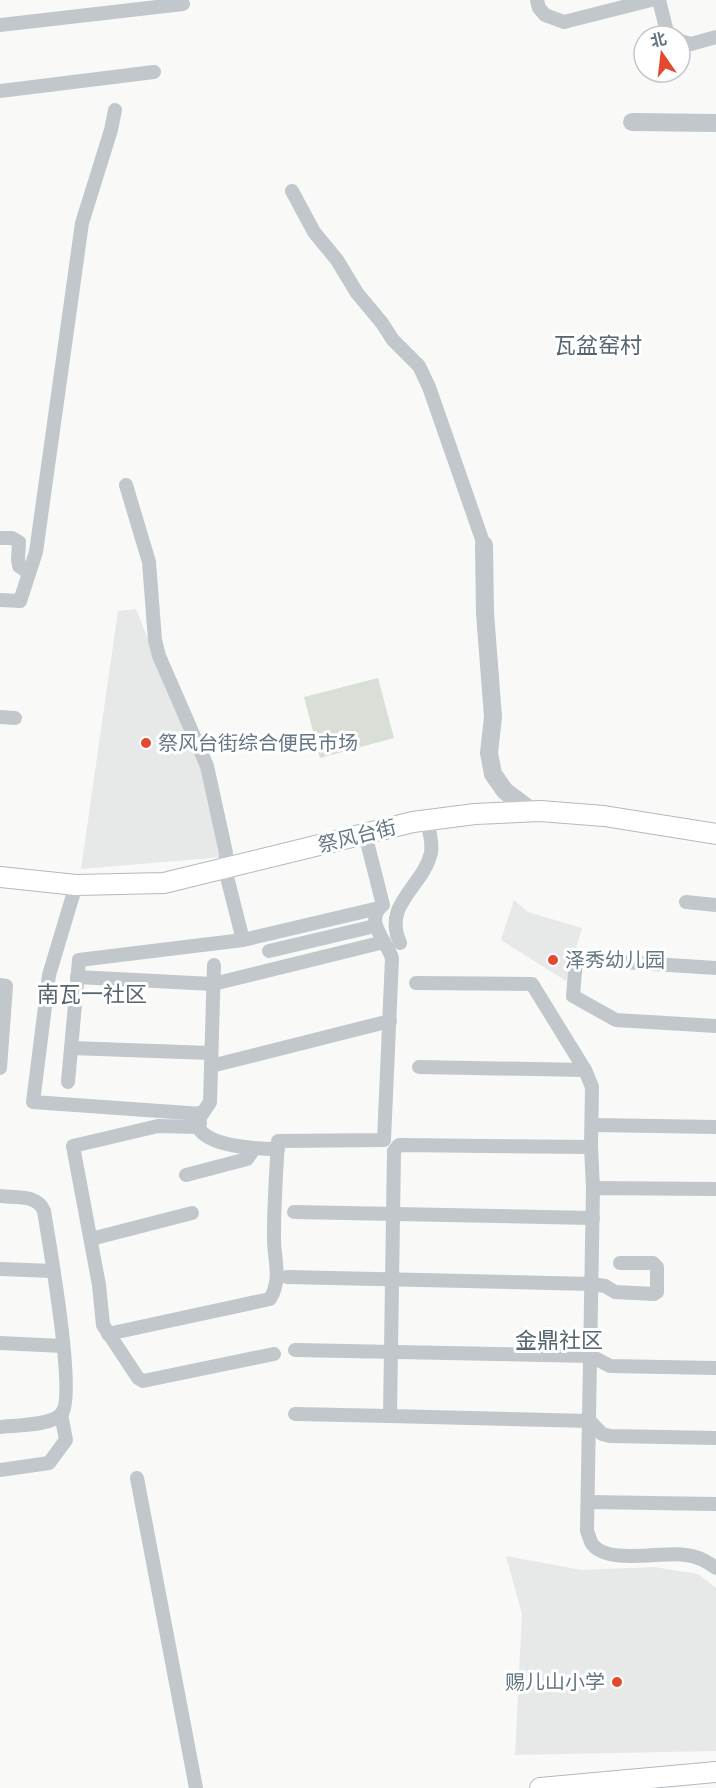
<svg xmlns="http://www.w3.org/2000/svg" width="716" height="1788" font-family="'Sofia Sans Condensed','Noto Sans SC',sans-serif">
  <style>
    .built { fill: #e7e9e8 }
    .green { fill: #d9ded6 }
    .lines { fill: none; stroke-linecap: round; stroke-linejoin: round }
    .secondary-casing { stroke: #b2b9be; stroke-width: 22 }
    .minor { stroke: #c2c7cb; stroke-width: 14 }
    .tertiary { stroke: #c2c7cb; stroke-width: 18 }
    .secondary { stroke: #fff; stroke-width: 20 }
    .poi-dot { fill: #e34a2d; stroke: #fff; stroke-width: 2 }
    .labels { text-anchor: middle; stroke-width: 6; stroke-linejoin: round; paint-order: stroke }
    .poi-label { font-size: 20px; fill: #647782; stroke: #fff; text-anchor: start }
    .street-label { font-size: 20px; fill: #647782; stroke: #fff }
    .quarter-label { font-size: 22px; fill: #56656d; stroke: #fff }
  </style>
  <rect width="100%" height="100%" fill="#f9f9f7"/>
  <g class="built">
    <polygon points="136,609 183,727 203,759 223,857 81,869 118,611"/>
    <polygon points="514,900 528,912 582,928 566,981 501,940"/>
    <polygon points="506,1556 581,1570 654,1567 698,1574 716,1588 716,1751 515,1755 522,1614"/>
  </g>
  <polygon class="green" points="378,678 394,738 320,758 304,697"/>
  <g class="lines">
    <defs>
      <g id="secondary">
        <polyline points="0,877 76,885 164,883 413,822 475,814 540,811 604,816 716,834"/>
        <polyline points="540,1788 716,1772"/>
      </g>
    </defs>
    <use href="#secondary" class="secondary-casing"/>
    <g class="minor">
      <polyline points="537,0 539,8 545,15 564,22 651,0"/>
      <polyline points="659,0 668,36"/>
      <polyline points="0,25 183,4"/>
      <polyline points="680,41 691,44 716,37"/>
      <polyline points="0,91 154,72"/>
      <polyline points="292,191 314,232 337,260 357,293 382,323 393,340 419,366 429,387 484,545"/>
      <polyline points="0,538 12,538 19,542 18,559 19,566 29,573"/>
      <polyline points="0,600 20,601 36,552 82,223 111,130 115,110"/>
      <polyline points="0,717 15,718"/>
      <polyline points="76,885 49,975 33,1102 202,1114 210,1102 214,965"/>
      <polyline points="686,902 716,905"/>
      <polyline points="243,940 379,908"/>
      <path d="M400 943C382 904 423 887 431 853 433 843 429 831 427 820"/>
      <polyline points="269,951 375,926"/>
      <polyline points="716,968 576,959 573,996 616,1020 716,1026"/>
      <polyline points="77,977 213,984 384,942"/>
      <polyline points="416,983 532,984 585,1070 592,1087 591,1147 593,1188"/>
      <polyline points="0,985 6,986 0,1068"/>
      <polyline points="71,1048 211,1053"/>
      <polyline points="211,1066 390,1021"/>
      <polyline points="419,1067 585,1070"/>
      <polyline points="68,1082 79,960 243,940 225,869 226,853 207,766 159,656 155,640 149,562 126,485"/>
      <polyline points="199,1113 200,1123 198,1127 158,1126 73,1146 99,1285 103,1325 138,1378 143,1381 274,1354"/>
      <polyline points="592,1125 716,1127"/>
      <path d="M198 1127C208 1147 258 1149 278 1149"/>
      <polyline points="591,1147 399,1145 394,1151 390,1416 590,1421 602,1434 610,1436 716,1438"/>
      <polyline points="186,1175 247,1159 254,1149"/>
      <path d="M716 1189 593 1188 587 1531C589 1535 590 1542 593 1545 609 1565 663 1551 686 1555 696 1556 708 1562 716 1568"/>
      <path d="M0 1196C16 1198 37 1194 44 1211 49 1242 76 1394 62 1413 53 1426 15 1425 0 1427"/>
      <polyline points="294,1212 593,1218"/>
      <polyline points="91,1239 192,1213"/>
      <polyline points="0,1269 53,1271"/>
      <polyline points="287,1277 592,1284 605,1286 615,1292 654,1294 657,1292 657,1267 653,1263 620,1263"/>
      <path d="M108 1334 270 1299C283 1277 273 1258 274 1235 274 1204 276 1173 278 1141L384 1140 392 958C387 942 363 920 383 905L365 834"/>
      <polyline points="0,1343 63,1346"/>
      <polyline points="295,1350 591,1356 610,1366 716,1368"/>
      <polyline points="295,1414 390,1416"/>
      <polyline points="0,1470 49,1463 66,1440 61,1414"/>
      <polyline points="137,1478 196,1788"/>
      <polyline points="588,1502 716,1504"/>
    </g>
    <g class="tertiary">
      <polyline points="632,122 716,123"/>
      <polyline points="484,545 485,613 493,717 489,753 493,774 505,791 533,812"/>
    </g>
    <use href="#secondary" class="secondary"/>
  </g>
  <g class="poi-dot">
    <circle cx="146" cy="743" r="6"/>
    <circle cx="553" cy="960" r="6"/>
    <circle cx="617" cy="1682" r="6"/>
  </g>
  <g class="labels">
    <g class="poi-label">
      <text x="158" y="750">祭风台街综合便民市场</text>
      <text x="565" y="967">泽秀幼儿园</text>
      <text x="605" y="1689" text-anchor="end">赐儿山小学</text>
    </g>
    <g class="street-label">
      <text transform="translate(357 836) rotate(-14)" y="7">祭风台街</text>
    </g>
    <g class="quarter-label">
      <text x="598" y="353">瓦盆窑村</text>
      <text x="92" y="1002">南瓦一社区</text>
      <text x="559" y="1348">金鼎社区</text>
    </g>
  </g>
  <g transform="translate(662 54) rotate(346)"><circle r="28" fill="#ffffff" stroke="#c1c9cd" stroke-width="1.5"/>
  <path d="M0-4.5L10 22L0 15L-10 22Z" fill="#e34a2d"/>
  <text y="-9" font-size="16" font-weight="bold" text-anchor="middle" fill="#647782">北</text>
  </g>
</svg>
